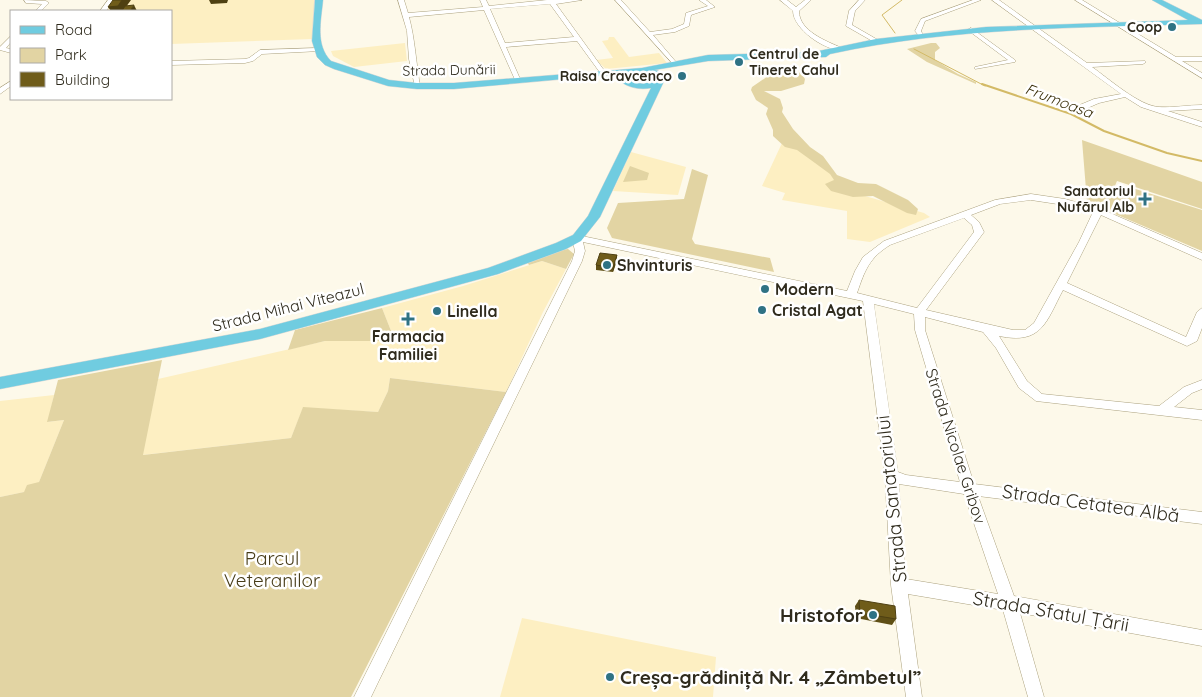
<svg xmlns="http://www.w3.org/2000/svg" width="1202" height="697" font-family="Quicksand,sans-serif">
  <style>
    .built { fill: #fdefc2 }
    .green { fill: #e2d4a3 }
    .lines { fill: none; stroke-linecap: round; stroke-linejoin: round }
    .stream-far1 { stroke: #d3ba66; stroke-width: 1 }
    .stream { stroke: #d3ba66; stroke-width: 2 }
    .minor-casing { stroke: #aca27f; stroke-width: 1 }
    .major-casing { stroke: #dad9d6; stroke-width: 1 }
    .minor { fill: #fff; fill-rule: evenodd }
    .major { fill: #70cce0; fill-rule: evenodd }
    .wall { fill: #5f4f16 }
    .shaded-wall { fill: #4e4012 }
    .building { fill: #6f5c1a; stroke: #4e4012 }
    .poi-dot { fill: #2f7284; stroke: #fff; stroke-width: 2 }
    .labels { text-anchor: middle; stroke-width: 5; stroke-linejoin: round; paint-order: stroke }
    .far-poi-label { font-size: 14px; font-weight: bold; fill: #2f2b1d; stroke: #fff; text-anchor: end }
    .far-street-label { font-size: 14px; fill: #2f2b1d; stroke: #fff }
    .far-water-label { font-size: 15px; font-style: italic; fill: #3b300b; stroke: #fff }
    .poi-label { font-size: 16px; font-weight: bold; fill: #2f2b1d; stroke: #fff; text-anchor: start }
    .street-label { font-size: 16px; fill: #2f2b1d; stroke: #fff }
    .near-street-label { font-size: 19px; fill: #2f2b1d; stroke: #fff }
    .near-park-label { font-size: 19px; fill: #483d19; stroke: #fff }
    .near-poi-label { font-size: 19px; font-weight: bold; fill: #2f2b1d; stroke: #fff; text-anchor: end }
  </style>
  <rect width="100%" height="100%" fill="#fdf9ea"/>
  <g class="built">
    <polygon points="114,0 315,0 313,39 171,44 171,11 105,11"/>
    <polygon points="609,37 614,37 629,57 659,53 667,63 606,69 596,60 613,58 602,41 608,40"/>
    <polygon points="405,43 407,61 354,67 333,56 331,51"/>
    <polygon points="782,143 810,155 858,194 924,213 930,217 870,242 847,239 847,211 782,200 785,193 762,186"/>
    <polygon points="631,152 686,167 678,195 613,191"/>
    <polygon points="542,261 566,269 543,312 506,392 390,378 388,391 378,412 303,408 291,438 142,455 158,379 325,341 395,341 382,308 463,286"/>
    <polygon points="54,395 48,422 64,420 39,482 24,492 0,497 0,401"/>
    <polygon points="522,618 716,657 713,697 500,697"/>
  </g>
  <g class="green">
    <polygon points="931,43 936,43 940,48 935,52 935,60 958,74 976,82 976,84 927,62 907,49"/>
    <polygon points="789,70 801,73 805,79 804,84 781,91 764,91 780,99 783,108 782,112 793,129 810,147 823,156 837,175 858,183 876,184 908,200 918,209 916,215 907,213 873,196 853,197 831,191 825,184 834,180 830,174 815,163 797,150 785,147 773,136 773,130 766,114 768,108 756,100 751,90 752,87 771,74"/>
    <polygon points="1082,140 1202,182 1202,209 1117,181 1114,188 1131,196 1132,192 1124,189 1126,186 1202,210 1202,251 1087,202"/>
    <polygon points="630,166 649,173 647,180 623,182"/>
    <polygon points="692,169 708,175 692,239 695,244 770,258 774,272 612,238 607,228 618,203 684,199"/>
    <polygon points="568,249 574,254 566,269 542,261 529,265 527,262 561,250"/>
    <polygon points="382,308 395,341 325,341 288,350 295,330"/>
    <polygon points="162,360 143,455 291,438 303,407 378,412 388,391 390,378 506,392 351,697 0,697 0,497 24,492 27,485 39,482 64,420 47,422 58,380"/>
  </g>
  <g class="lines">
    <g class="stream-far1">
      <polyline points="895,33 882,15 902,0"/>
      <polyline points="914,49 985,86"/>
    </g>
    <polyline class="stream" points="982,84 1071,114 1104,131 1167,153 1202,161"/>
    <defs>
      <g id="minor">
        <polygon points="24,0 46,1 49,3 41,11 35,11 42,4 26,3"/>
        <polygon points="108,0 114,0 106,11 100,11"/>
        <path d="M398 0H404L408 13 483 7 480 0H486L489 6 547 0H582L556 4 606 73 601 74 577 41 506 47 521 81 516 82 484 10 409 17C415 39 416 63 420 86L415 87 409 59 407 31ZM550 4 574 37 505 43 490 9Z"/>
        <polygon points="615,0 621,0 650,32 672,29 684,24 686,13 708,6 699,0 706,0 715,7 691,15 689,26 675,32 653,35 676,62 676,64 674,65"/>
        <path d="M780 0H787L796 7 805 0H811L799 11C799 31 826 41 842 48V50C825 51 793 29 793 11Z"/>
        <polygon points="859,0 865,0 855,11 852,25 878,40 878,42 874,42 846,26 849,11"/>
        <polygon points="973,0 981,0 925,21 921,31 924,37 920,37 915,31 921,19"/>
        <path d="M992 0H999L1087 63 1145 61 1146 62 1143 64 1092 67C1108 78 1139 106 1159 107 1173 108 1188 105 1202 105V109L1168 111 1202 122V127L1141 107 1125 97 1099 103 1076 113H1070V109L1094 99 1121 94Z"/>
        <polygon points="1075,0 1082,0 1176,57 1202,57 1202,61 1182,61 1202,73 1202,78"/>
        <polygon points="971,28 1015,60 1015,62 975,69 975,67 1008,60 969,31 968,30"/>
        <polygon points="11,36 11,42 6,48 11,49 11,53 0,50 0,47"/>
        <polygon points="318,48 320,49 320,51 262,54 253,61 245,63 171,65 171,61 245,59 249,58 260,50"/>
        <polygon points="11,81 11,86 0,94 0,88"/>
        <path d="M1031 194 1065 199 1101 209 1202 253V260L1101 215 1067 283 1186 337 1197 312 1202 308V328L1197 341 1187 346 1063 290C1046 322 1042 345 999 336L1027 381 1042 394 1159 406 1184 387 1202 380V389L1192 393 1174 407 1202 410V420L1036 401 1019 388 996 348 983 332 925 317V330L974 484 1202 512V524L978 496 1014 596 1202 630V646L1020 613 1044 697H1028L1003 610 908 594 922 697H906L891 585 885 476 863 301 583 242 585 251 582 261 371 697H354L572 261 575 251 572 238 574 236 577 235 847 291 855 271 863 257 884 241 995 200ZM1031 200 1064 205 1093 212 1079 242 1034 323 1025 330H1013L926 310 984 232 979 222 971 215 1000 204ZM964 218 972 225 974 232 917 308 857 293C865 270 869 258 890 245ZM874 304 914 314 915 330 960 482 906 475 898 472ZM899 484 964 494 998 594 906 579Z"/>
      </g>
      <path id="major" d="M315 0H323C321 21 315 45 331 61L389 80 417 83H454L642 68 708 55 814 52 876 39 986 27 1188 20 1152 0H1162L1202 20V24C1078 28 952 27 830 54L826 57 708 61 654 70 659 71 665 79 600 217 581 241 566 249 498 274 260 339 0 389V377L260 329 488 268 556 243 573 235 588 216 651 88C640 90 630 88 621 82L620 74 454 89H417L388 86 334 69 325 65 317 57 312 41ZM632 73 653 75 655 79C646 85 637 85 628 79V77Z"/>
    </defs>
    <use href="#minor" class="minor-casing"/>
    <use href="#major" class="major-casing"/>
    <use href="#minor" class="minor"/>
    <use href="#major" class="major"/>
  </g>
  <g class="wall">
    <polygon points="617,255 617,260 613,272 596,270 596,265"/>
    <polygon points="859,600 896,619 892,625 856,618 855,606"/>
  </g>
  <g class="shaded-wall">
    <polygon points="122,0 131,0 123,11 111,11 108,7"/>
    <polygon points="209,0 228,0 227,3 211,4"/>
    <polygon points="134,5 137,11 130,11"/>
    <polygon points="617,255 617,260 613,272 613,268"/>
  </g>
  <g class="building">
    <polygon points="113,0 122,0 118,6 108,7"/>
    <polygon points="134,5 130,11 122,11 125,6"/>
    <polygon points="600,253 617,255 613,268 596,265"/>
    <polygon points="859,600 895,606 896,619 860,613"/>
  </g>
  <g class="poi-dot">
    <circle cx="1172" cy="27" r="5"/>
    <circle cx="739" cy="62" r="5"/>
    <circle cx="682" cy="76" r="5"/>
    <path d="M1142.5 191.5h5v5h5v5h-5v5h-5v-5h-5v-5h5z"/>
    <circle cx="607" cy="265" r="5"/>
    <circle cx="765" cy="289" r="5"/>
    <circle cx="762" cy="310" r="5"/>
    <circle cx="437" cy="311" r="5"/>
    <path d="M405.5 311.5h5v5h5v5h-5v5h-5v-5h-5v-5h5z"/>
    <circle cx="873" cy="615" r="5"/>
    <circle cx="610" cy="677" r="5"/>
  </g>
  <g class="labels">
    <g class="far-poi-label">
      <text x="1162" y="32">Coop</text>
      <text x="749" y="59" text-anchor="start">Centrul de<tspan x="749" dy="16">Tineret Cahul</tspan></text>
      <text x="672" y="81">Raisa Cravcenco</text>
      <text x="1134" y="196">Sanatoriul<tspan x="1134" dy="16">Nufărul Alb</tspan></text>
    </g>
    <g class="far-street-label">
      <text transform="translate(449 70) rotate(-1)" y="5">Strada Dunării</text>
    </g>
    <g class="far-water-label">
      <text transform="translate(1059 101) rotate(21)" y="5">Frumoasa</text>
    </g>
    <g class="poi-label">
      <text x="617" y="271">Shvinturis</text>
      <text x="775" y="295">Modern</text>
      <text x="772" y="316">Cristal Agat</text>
      <text x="447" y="317">Linella</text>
      <text x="408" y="342" text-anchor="middle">Farmacia<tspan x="408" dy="18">Familiei</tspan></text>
    </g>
    <g class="street-label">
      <text transform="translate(288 307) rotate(-14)" y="6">Strada Mihai Viteazul</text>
      <text transform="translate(956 446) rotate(72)" y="6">Strada Nicolae Gribov</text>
    </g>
    <g class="near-street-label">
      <text transform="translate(891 499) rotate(-96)" y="7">Strada Sanatoriului</text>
      <text transform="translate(1091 503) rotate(8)" y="7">Strada Cetatea Albă</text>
      <text transform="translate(1051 611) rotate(10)" y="7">Strada Sfatul Țării</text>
    </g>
    <g class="near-park-label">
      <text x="272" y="565">Parcul<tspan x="272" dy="22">Veteranilor</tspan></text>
    </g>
    <g class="near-poi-label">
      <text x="863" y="622">Hristofor</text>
      <text x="620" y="684" text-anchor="start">Creșa-grădiniță Nr. 4 „Zâmbetul”</text>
    </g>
  </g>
  <rect x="10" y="10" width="162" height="90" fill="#ffffff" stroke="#acaaa5"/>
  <rect x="20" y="26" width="25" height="8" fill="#70cce0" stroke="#acaaa5"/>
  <text x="55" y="35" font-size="15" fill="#2f2b1d">Road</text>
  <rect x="20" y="48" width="25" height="15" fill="#e2d4a3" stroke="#acaaa5"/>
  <text x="55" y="60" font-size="15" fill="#2f2b1d">Park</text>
  <rect x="20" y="72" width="25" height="15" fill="#6f5c1a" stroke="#acaaa5"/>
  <text x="55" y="85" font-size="15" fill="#2f2b1d">Building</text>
</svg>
